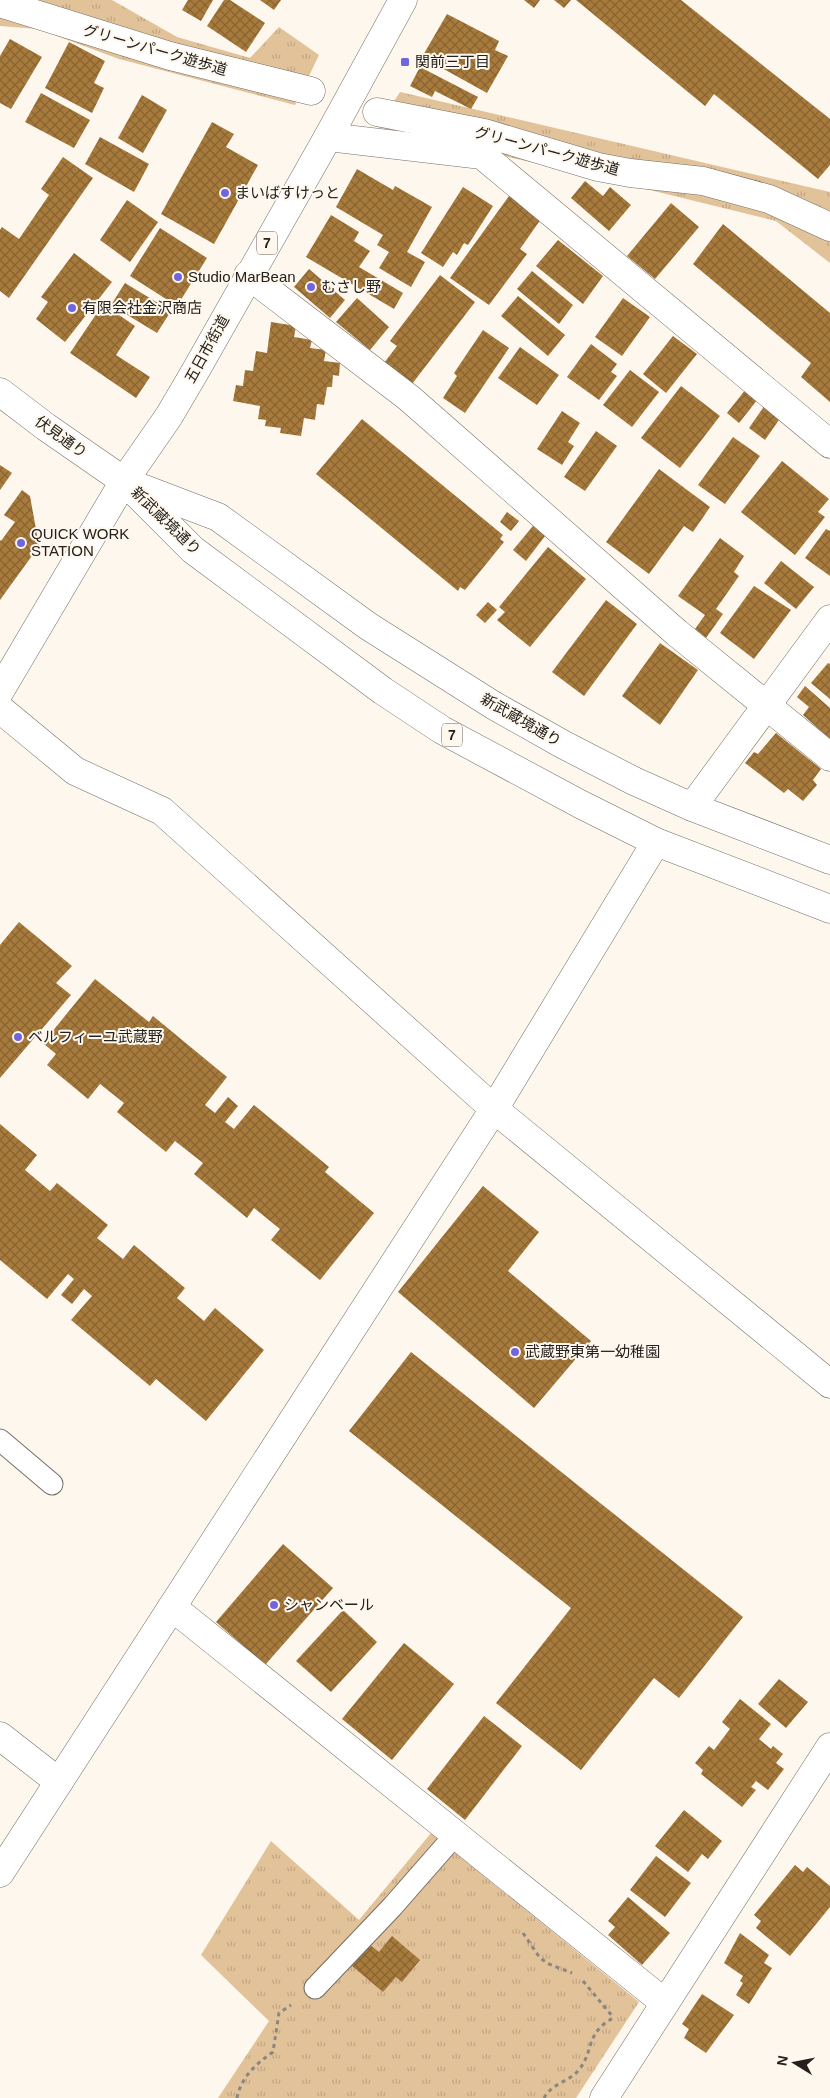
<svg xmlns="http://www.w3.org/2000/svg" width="830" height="2098" font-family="Arial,'Noto Sans JP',sans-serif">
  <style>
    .park { fill: url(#park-tufts) }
    .building { fill: url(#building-cross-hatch) }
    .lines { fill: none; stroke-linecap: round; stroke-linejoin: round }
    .service-casing { stroke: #746e67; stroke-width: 23 }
    .pedestrian-casing { stroke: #746e67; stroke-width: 29 }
    .minor-casing { stroke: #746e67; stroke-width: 29 }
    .tertiary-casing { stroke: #746e67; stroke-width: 29 }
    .primary-casing { stroke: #746e67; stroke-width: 29 }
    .path { stroke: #8a8680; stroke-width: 3; stroke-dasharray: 4 4; stroke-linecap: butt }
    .service { stroke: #fff; stroke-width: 21 }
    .pedestrian { stroke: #fff; stroke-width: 28 }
    .minor { stroke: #fff; stroke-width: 28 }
    .tertiary { stroke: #fff; stroke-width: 28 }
    .primary { stroke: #fff; stroke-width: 28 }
    .poi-dot { fill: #7165df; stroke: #fef7ee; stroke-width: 2 }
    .labels { text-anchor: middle; stroke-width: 4; stroke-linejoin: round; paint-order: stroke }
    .shield { fill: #fef7ee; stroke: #65605c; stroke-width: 1 }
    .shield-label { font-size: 14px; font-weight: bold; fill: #23201d }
    .street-label { font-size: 15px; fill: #23201d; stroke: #fef7ee }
    .poi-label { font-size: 15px; fill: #23201d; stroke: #fef7ee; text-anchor: start }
  </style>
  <defs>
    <pattern id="park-tufts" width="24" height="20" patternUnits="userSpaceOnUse" patternTransform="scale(1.25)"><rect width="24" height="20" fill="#e2c299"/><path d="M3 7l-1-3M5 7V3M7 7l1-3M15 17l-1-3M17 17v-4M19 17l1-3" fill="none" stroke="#c2a683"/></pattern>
    <pattern id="building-cross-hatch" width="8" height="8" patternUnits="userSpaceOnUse" patternTransform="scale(1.25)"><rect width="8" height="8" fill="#a87b3c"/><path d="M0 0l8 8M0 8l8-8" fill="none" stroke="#886432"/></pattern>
  </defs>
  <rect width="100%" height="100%" fill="#fef7ee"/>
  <g class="park">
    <polygon points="0,0 112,0 177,37 250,58 279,27 319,55 295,105 119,59 38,29 0,26"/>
    <polygon points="400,92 830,192 830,263 776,221 605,179 377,127"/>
    <polygon points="431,1833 639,2002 576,2098 218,2098 269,2021 201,1955 271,1841 359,1920"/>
  </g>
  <g class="building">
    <polygon points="188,0 213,0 201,21 182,10"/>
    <polygon points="224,0 230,0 265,23 246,52 207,26"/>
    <polygon points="260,0 281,0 274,10"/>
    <polygon points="524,0 540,0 534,8"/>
    <polygon points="554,0 571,0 564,8"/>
    <polygon points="576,0 681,0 830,119 830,165 818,179 714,94 705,106"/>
    <polygon points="447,14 499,41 495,50 508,56 487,93 422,57"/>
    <polygon points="10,39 42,57 11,109 0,103 0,56"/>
    <polygon points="69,42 105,61 94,83 104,88 92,113 45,88"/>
    <polygon points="420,67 478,97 471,109 435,91 432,97 410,86"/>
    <polygon points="41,93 90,120 74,148 25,122"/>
    <polygon points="142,95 167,110 143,153 118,138"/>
    <polygon points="212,122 234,134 226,147 258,165 214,244 161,214"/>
    <polygon points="100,137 149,164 134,192 85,164"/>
    <polygon points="63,157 93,178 9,298 0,291 0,230 2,227 19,239 49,195 41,189"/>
    <polygon points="357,169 393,190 395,186 432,207 407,252 425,262 411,287 379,268 389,252 377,245 383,235 336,207"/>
    <polygon points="585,181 603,196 610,187 631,205 609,231 571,198"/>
    <polygon points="463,187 493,206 468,245 464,243 457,255 453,252 443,267 421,253"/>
    <polygon points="509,196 541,219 520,249 527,254 489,305 450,278"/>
    <polygon points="127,200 158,222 130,262 100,240"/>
    <polygon points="671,203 699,227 655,279 627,256"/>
    <polygon points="331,215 359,232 354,241 370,251 359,267 403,293 394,309 306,257"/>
    <polygon points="723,224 830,313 830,402 801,377 811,363 693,264"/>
    <polygon points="160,228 207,258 177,306 130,276"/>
    <polygon points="558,240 603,276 583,304 536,266"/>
    <polygon points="74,253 112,282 65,342 36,319 48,302 41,297"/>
    <polygon points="309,269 345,300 330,318 294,287"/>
    <polygon points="532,271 573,305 559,324 517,289"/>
    <polygon points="440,275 475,302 412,384 384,363 397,346 390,341"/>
    <polygon points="125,283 171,311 157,333 111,305"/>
    <polygon points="518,296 565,335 548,356 501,316"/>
    <polygon points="357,298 389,327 370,350 336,322"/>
    <polygon points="623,298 650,317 622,356 595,337"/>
    <polygon points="103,304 135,326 116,355 150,377 136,398 70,353"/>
    <polygon points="271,322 296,326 294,337 312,340 310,348 326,350 324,361 340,363 339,376 333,375 332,387 327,387 324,405 317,404 315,420 304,418 301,436 280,433 281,428 265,426 266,420 258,419 260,406 233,401 236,385 243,386 245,370 253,371 256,351 267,353"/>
    <polygon points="483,330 509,348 465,413 443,398 457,376 454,373"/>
    <polygon points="673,336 697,354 666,393 643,374"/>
    <polygon points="591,344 617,364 611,372 617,376 599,400 567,377"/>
    <polygon points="520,347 559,375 537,405 498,378"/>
    <polygon points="630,370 659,392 632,427 603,405"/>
    <polygon points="681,386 720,416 680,468 641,438"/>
    <polygon points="746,389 758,399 739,423 727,413"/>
    <polygon points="765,405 781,417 765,440 749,428"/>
    <polygon points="562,411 580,423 568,442 574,446 562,465 537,449"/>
    <polygon points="362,419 503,535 500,539 504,542 465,590 460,587 458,591 316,474"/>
    <polygon points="596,431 617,446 585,491 564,477"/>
    <polygon points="733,437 760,456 725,504 698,485"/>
    <polygon points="782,461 829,499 818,512 825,517 795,555 741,512"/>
    <polygon points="0,465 12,473 0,490"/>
    <polygon points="659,469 710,507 693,532 684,526 649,574 606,542"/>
    <polygon points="22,490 30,496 39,546 0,600 0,540 1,541 15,522 4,515"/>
    <polygon points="507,512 519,521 511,531 500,522"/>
    <polygon points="533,526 545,536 526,561 513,550"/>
    <polygon points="826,529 830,531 830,576 805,558"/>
    <polygon points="720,538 744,556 734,572 739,576 716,609 723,614 706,638 695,629 705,615 678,596"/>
    <polygon points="548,547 586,579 530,647 497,620 505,612 499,607"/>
    <polygon points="781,561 814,587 796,609 764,583"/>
    <polygon points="754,586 791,610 754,659 720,633"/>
    <polygon points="606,600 637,624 584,696 552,672"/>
    <polygon points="488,602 497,610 485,623 476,615"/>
    <polygon points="660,643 698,670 660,725 622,696"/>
    <polygon points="828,663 830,664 830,699 811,683"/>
    <polygon points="805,686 830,708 830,739 803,715 809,707 797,697"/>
    <polygon points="776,733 821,769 813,780 817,785 803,801 788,789 784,793 745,763 754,752 758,754"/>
    <polygon points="19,922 72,966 56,983 71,995 0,1078 0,945"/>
    <polygon points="95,979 149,1022 153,1016 227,1077 205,1105 215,1113 228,1097 238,1106 225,1122 234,1129 254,1105 329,1167 325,1172 374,1213 320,1280 271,1240 280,1229 254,1208 247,1218 194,1174 203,1163 175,1141 166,1152 117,1112 124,1103 100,1084 88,1099 47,1065 56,1054 43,1043"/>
    <polygon points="0,1124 37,1155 25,1170 50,1191 57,1183 108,1225 97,1238 123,1259 134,1245 185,1288 177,1298 204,1321 215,1308 264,1350 206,1421 156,1379 150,1386 71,1320 92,1296 84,1289 72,1304 61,1295 74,1279 68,1274 47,1299 0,1260"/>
    <polygon points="483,1186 539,1232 508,1271 591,1341 534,1408 398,1292"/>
    <polygon points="411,1352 743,1617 679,1698 654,1678 581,1770 496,1703 571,1608 349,1431"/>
    <polygon points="283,1544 333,1588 265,1665 216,1622"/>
    <polygon points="343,1610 377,1642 331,1692 296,1661"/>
    <polygon points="404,1643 454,1684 392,1760 342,1719"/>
    <polygon points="779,1679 808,1702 786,1728 758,1704"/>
    <polygon points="740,1699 771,1724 759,1739 771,1749 773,1746 783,1754 776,1763 784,1769 768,1790 756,1781 751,1787 756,1790 742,1807 701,1774 703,1770 695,1763 709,1746 714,1750 730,1729 722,1722"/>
    <polygon points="484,1716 522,1746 465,1820 427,1789"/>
    <polygon points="684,1810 722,1841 708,1859 702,1854 688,1872 655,1846"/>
    <polygon points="656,1856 691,1883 665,1917 630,1890"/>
    <polygon points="795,1865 803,1872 807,1867 830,1886 830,1907 790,1956 756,1928 761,1921 754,1915"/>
    <polygon points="628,1897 670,1933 642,1965 608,1935 615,1927 608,1921"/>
    <polygon points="740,1933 769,1955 764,1963 772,1968 749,2004 736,1995 743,1983 740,1981 743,1976 724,1963"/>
    <polygon points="392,1936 420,1960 402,1982 396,1977 383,1992 352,1966 369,1944 379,1952"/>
    <polygon points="702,1994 734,2015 706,2053 684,2038 689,2029 682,2024"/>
  </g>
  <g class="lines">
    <defs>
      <g id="service">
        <polyline points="0,1440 52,1484"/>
        <polyline points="315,1988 392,1907 456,1834"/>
      </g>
      <g id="pedestrian">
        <polyline points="0,3 170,56 311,91"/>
        <polyline points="377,112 484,133 598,167 630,173 703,181 769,199 830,227"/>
      </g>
      <g id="minor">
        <polyline points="328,137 482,155 830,444"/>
        <polyline points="248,275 409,398 677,633 830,757"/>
        <polyline points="0,709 75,771 162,811 494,1109 830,1384"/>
        <polyline points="692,807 830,619"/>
        <polyline points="172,1607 665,2003"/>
        <polyline points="0,1736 59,1782"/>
        <polyline points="0,1873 494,1109 656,842"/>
        <polyline points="604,2098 830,1747"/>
      </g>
      <polyline id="tertiary" points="0,392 46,427 124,481"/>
      <g id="primary">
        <polyline points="124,481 193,550 383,691 442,730 580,804 656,842 830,909"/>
        <polyline points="134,485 218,517 368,626 493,705 564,745 634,781 692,807 830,860"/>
        <polyline points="0,691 124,481 169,416 196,370 328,137 403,0"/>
      </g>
    </defs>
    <use href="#service" class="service-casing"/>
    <use href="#pedestrian" class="pedestrian-casing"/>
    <use href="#minor" class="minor-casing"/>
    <use href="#tertiary" class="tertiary-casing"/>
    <use href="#primary" class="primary-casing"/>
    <g class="path">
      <polyline points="523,1933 540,1958 549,1964 572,1973"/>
      <polyline points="583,1981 613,2017"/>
      <path d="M237 2098C241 2077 256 2064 273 2052L279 2013 291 2005"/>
      <path d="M544 2098C551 2084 568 2082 578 2071 595 2051 584 2033 615 2017"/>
    </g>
    <use href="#service" class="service"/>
    <use href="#pedestrian" class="pedestrian"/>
    <use href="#minor" class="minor"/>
    <use href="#tertiary" class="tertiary"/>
    <use href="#primary" class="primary"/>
  </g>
  <g class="poi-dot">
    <rect x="400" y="57" width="10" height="10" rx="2.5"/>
    <circle cx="225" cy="193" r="5"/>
    <circle cx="178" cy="277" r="5"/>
    <circle cx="311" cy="287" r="5"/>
    <circle cx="72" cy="308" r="5"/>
    <circle cx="21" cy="543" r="5"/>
    <circle cx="18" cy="1037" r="5"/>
    <circle cx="515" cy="1352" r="5"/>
    <circle cx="274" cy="1605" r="5"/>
  </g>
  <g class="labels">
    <g class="shield">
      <rect x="257" y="231.5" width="20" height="23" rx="4"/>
      <rect x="442" y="723.5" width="20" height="23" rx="4"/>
    </g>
    <g class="shield-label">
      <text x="267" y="248">7</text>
      <text x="452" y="740">7</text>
    </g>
    <g class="street-label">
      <text transform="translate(155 50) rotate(16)" y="5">グリーンパーク遊歩道</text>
      <text transform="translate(547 151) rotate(15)" y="5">グリーンパーク遊歩道</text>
      <text transform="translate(207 349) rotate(-61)" y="5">五日市街道</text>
      <text transform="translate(61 437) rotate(36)" y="5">伏見通り</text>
      <text transform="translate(166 521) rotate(44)" y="5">新武蔵境通り</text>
      <text transform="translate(521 720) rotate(30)" y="5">新武蔵境通り</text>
    </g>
    <g class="poi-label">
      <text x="415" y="67">関前三丁目</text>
      <text x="235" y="198">まいばすけっと</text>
      <text x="188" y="282">Studio MarBean</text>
      <text x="321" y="292">むさし野</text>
      <text x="82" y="313">有限会社金沢商店</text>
      <text x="31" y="539">QUICK WORK<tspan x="31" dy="17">STATION</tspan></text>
      <text x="28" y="1042">ベルフィーユ武蔵野</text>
      <text x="525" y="1357">武蔵野東第一幼稚園</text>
      <text x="284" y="1610">シャンベール</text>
    </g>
  </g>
  <g transform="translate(795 2063) rotate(280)" stroke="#fef7ee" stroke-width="4" paint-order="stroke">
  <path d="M0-4L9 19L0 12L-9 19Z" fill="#23201d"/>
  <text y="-8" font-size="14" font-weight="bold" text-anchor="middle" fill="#23201d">N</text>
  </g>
</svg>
